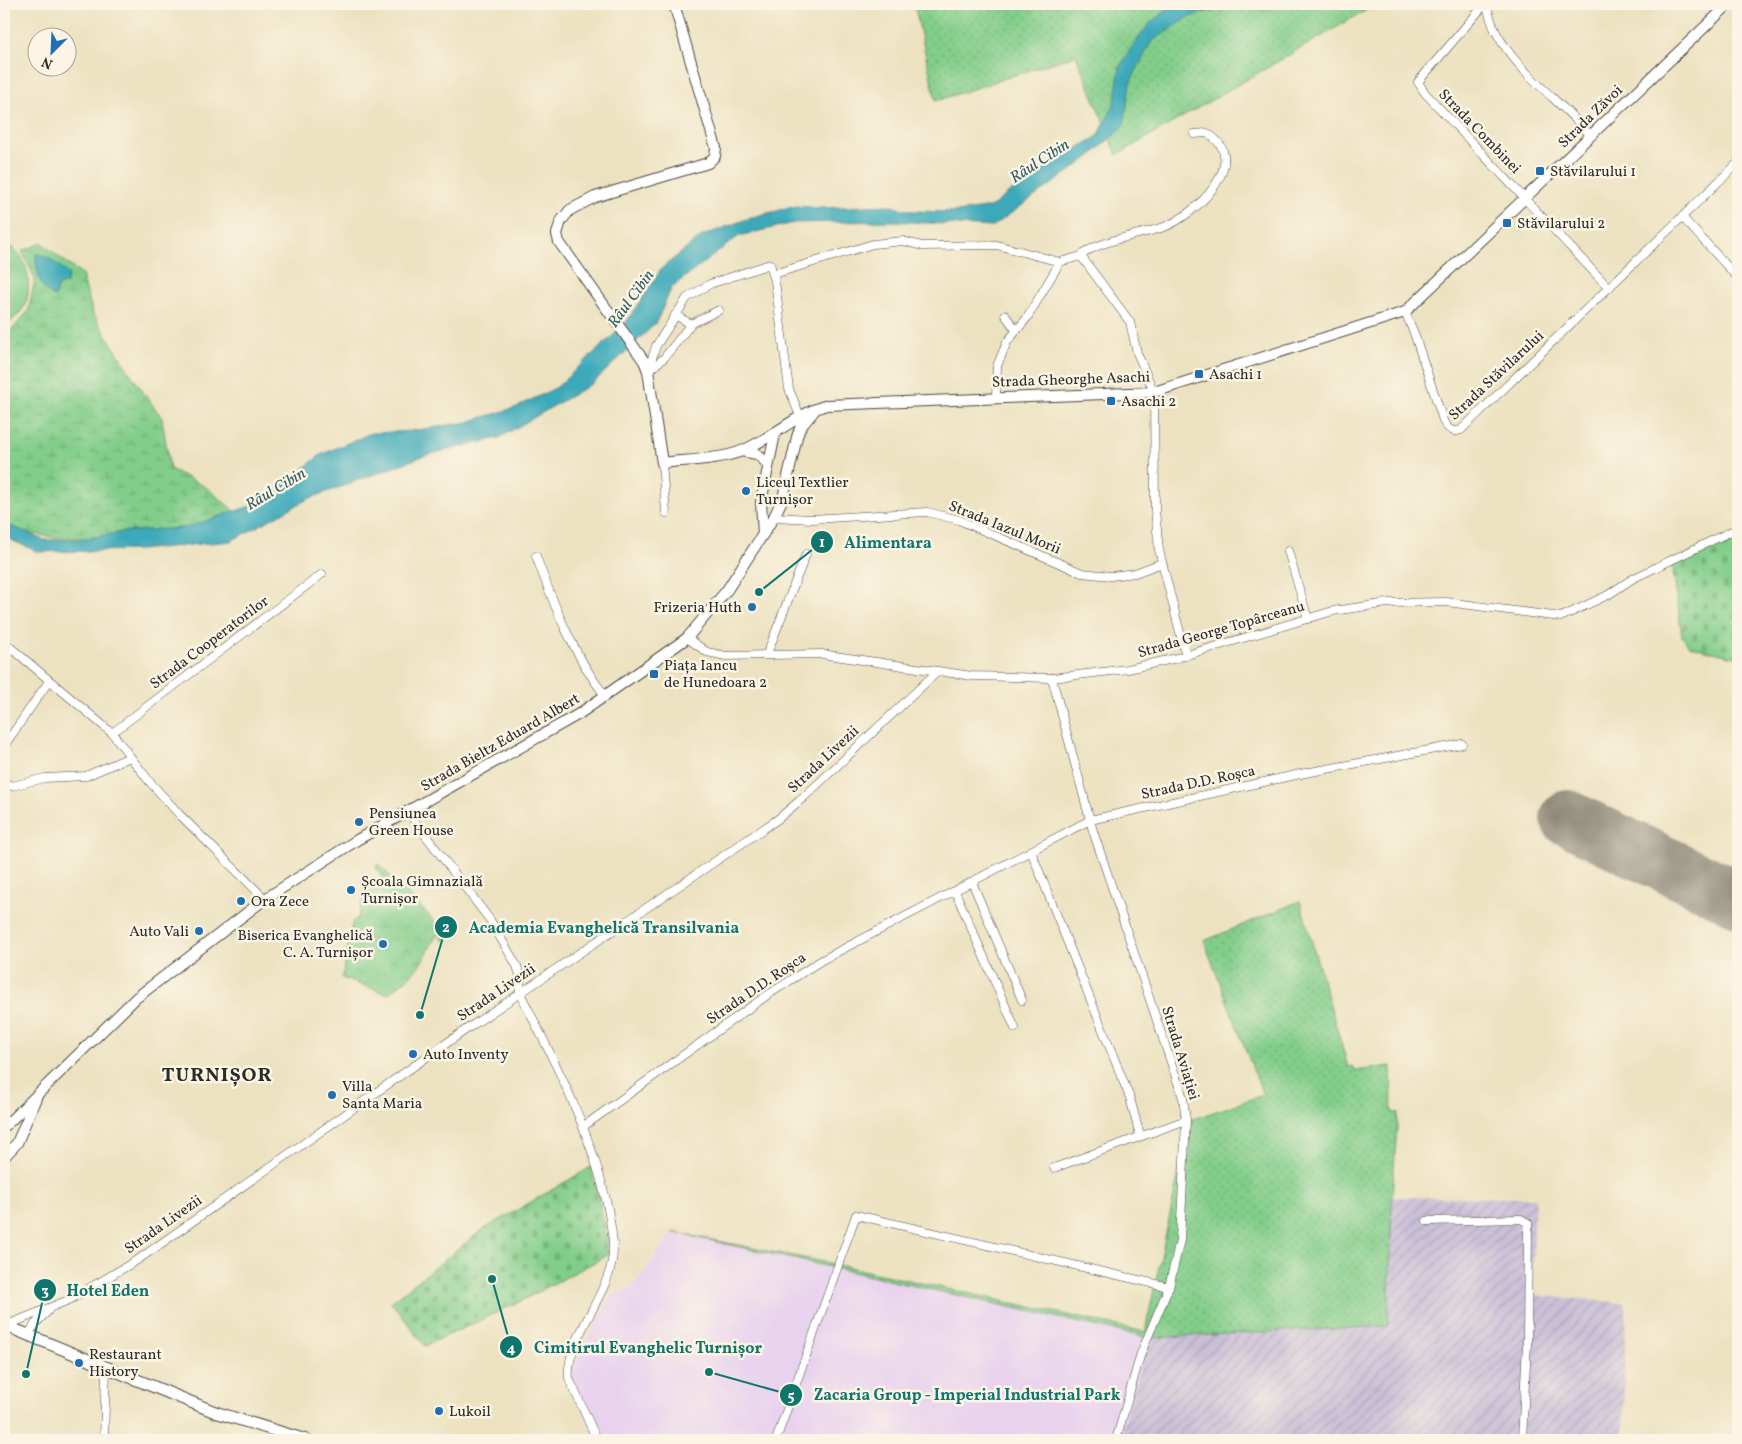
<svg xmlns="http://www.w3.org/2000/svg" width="1742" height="1444" font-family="Vollkorn,serif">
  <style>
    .built { fill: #e8d2ee }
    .industrial { fill: url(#industrial-furrows) }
    .grass { fill: url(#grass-dots); stroke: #567c5a }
    .wetland { fill: url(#wetland-marsh); stroke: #567c5a }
    .cemetery { fill: url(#cemetery-stones); stroke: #567c5a }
    .park { fill: url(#park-crowns); stroke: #567c5a }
    .garden { fill: #82cd8a; stroke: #567c5a }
    .water { fill: #3aa9b9; stroke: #326a72 }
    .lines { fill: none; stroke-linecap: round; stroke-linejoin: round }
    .runway { stroke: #8c8676; stroke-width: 56 }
    .street-casing { stroke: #484642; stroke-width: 9 }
    .secondary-casing { stroke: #484642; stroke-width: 12 }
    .primary-casing { stroke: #484642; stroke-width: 13 }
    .street { stroke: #fff; stroke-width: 8 }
    .secondary { stroke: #fff; stroke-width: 10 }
    .primary { stroke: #fff; stroke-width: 11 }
    .poi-dot { fill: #1f6fb2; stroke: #fcf5e5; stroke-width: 2 }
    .labels { text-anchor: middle; stroke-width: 5; stroke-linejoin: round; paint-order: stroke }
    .street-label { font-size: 15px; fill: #2b2b2b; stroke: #fcf5e5 }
    .poi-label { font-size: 15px; fill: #2b2b2b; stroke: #fcf5e5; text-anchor: start }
    .water-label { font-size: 16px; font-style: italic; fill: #315d64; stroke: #fcf5e5 }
    .district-label { font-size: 20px; font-weight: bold; letter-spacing: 1px; fill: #2b2b2b; stroke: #fcf5e5 }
    .leader { fill: none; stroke: #0f766e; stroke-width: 2 }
    .callout-dot { fill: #0f766e; stroke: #fcf5e5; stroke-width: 2 }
    .mark-label { font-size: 15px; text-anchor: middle; font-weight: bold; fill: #fff }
    .callout-label { font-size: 16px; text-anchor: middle; font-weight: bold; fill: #0f766e; stroke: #fcf5e5; stroke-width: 5; stroke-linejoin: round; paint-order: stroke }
  </style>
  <defs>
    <pattern id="industrial-furrows" width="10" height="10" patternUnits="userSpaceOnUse" patternTransform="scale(1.25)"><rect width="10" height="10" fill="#c9bfd7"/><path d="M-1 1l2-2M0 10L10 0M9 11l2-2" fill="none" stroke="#ada4b9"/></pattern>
    <pattern id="grass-dots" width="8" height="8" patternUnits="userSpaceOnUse" patternTransform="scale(1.25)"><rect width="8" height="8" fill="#82cd8a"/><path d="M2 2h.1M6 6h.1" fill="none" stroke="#70b077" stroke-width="1.8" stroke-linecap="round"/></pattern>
    <pattern id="wetland-marsh" width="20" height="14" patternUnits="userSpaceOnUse" patternTransform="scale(1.25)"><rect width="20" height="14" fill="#82cd8a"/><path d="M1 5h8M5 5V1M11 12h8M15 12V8" fill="none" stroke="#70b077"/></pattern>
    <pattern id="cemetery-stones" width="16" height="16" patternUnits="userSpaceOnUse" patternTransform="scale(1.25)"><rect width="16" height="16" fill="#82cd8a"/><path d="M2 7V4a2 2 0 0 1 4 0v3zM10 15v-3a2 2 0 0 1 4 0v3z" fill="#70b077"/></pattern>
    <pattern id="park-crowns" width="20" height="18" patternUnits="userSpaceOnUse" patternTransform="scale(1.25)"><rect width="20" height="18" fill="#82cd8a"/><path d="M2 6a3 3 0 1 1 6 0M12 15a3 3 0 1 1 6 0" fill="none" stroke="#70b077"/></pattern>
  </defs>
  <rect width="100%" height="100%" fill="#fcf5e5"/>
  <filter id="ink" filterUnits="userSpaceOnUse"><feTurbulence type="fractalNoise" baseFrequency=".02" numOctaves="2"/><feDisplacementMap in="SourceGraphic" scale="10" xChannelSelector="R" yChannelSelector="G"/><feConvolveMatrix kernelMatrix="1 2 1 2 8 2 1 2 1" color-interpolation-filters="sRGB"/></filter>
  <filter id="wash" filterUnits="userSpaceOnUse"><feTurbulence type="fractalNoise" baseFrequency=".0096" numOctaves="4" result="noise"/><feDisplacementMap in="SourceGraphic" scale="20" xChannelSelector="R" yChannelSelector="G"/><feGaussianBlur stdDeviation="1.12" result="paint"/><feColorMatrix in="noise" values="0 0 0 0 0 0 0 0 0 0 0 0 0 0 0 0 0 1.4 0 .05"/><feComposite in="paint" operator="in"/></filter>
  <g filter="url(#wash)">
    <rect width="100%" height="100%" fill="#ece2c1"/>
    <polygon class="built" points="672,1232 1149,1338 1119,1440 595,1440 569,1375 610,1297 634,1286"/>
    <polygon class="industrial" points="1392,1197 1535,1198 1532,1295 1626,1303 1623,1440 1119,1440 1149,1338 1388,1326"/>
    <g class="grass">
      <polygon points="914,4 1377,4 1117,155 1076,55 936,101"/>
      <polygon points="1300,901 1348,1067 1353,1066 1355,1071 1391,1066 1392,1112 1398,1113 1392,1197 1388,1326 1149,1338 672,1232 839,1265 1145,1332 1190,1120 1263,1095 1204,941"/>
    </g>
    <polygon class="wetland" points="42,243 82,275 93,314 132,376 162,418 170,469 206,487 238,514 174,538 57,538 22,532 4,523 4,338 28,312 35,279 22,251"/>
    <g class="cemetery">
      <polygon points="1738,535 1738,658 1689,646 1682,636 1672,562 1727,537"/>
      <polygon points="591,1167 606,1230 608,1255 517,1303 425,1346 391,1302 481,1231"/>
    </g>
    <path class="park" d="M378 864 450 937 443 941 437 934C421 965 416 975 387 994L342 978 351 927 353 921 358 918 364 895 385 883 376 867Z"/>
    <path class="garden" d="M4 245C28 248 33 287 25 305 20 315 12 320 4 328Z"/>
    <g class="water">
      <polygon points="1184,4 1234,4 1189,17 1151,42 1130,83 1124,126 1091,156 992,227 892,221 794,223 739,236 672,287 656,323 593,383 499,438 426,455 308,499 231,541 139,550 38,552 4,537 4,523 44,540 82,539 129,531 185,528 256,504 290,480 320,455 371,433 411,431 467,422 517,407 557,387 625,324 662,268 702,236 752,217 796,206 821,208 887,205 913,211 957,212 991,207 1033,174 1098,136 1114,105 1120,67 1130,50 1150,23 1170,8"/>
      <path d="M36 254C49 255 58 265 68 274L67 283 58 286 55 297C38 290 36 270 36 254Z"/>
    </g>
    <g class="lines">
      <polyline class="runway" points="1568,818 1738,899"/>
    </g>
  </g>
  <g filter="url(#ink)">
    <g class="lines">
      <defs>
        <g id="street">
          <polyline points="1485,4 1418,82 1425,93 1609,288"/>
          <path d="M1486 4C1489 12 1491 22 1495 30 1514 70 1562 102 1591 136"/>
          <polyline points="1682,217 1738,278"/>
          <path d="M1081 256C1095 241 1142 235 1164 227 1194 216 1254 161 1207 133L1194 134"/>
          <polyline points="774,274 873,244 903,241 922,246 997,245 1060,262 1081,256 1130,322 1137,353 1154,392 1155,510 1159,550 1186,656"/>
          <path d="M1405 312 1414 333 1444 423C1449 430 1453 433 1461 430L1738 163"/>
          <polyline points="675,315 691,324"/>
          <polyline points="1005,315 1016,330"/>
          <polyline points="648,371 656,346 687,298 710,284 770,264 775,281 789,389 800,416"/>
          <polyline points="648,371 664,358 691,324 719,310"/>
          <polyline points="996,397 997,366 1007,342 1027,318 1060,262"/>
          <polyline points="662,463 666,513"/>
          <polyline points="774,517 812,519 927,512 959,520 1082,573 1111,576 1135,573 1162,563"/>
          <polyline points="1288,551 1308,619"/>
          <path d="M536 556C554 605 573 655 606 697"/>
          <polyline points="687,638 707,652 726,656 821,654 972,676 1052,678 1128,669 1177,658 1333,611 1388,603 1447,602 1561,617 1608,595 1632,579 1738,528"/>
          <polyline points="4,642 112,733 149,781 179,814 265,899"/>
          <polyline points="767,654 806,554"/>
          <polyline points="1052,678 1093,831 1183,1098 1186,1120 1180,1240 1169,1287 1141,1353 1116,1440"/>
          <polyline points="112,733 322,574"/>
          <polyline points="4,746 49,681"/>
          <polyline points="4,782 12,786 45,778 86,776 130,757"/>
          <path d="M407 811 490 920 517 966 520 975V993C555 1062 592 1133 608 1209 611 1228 616 1247 611 1266 603 1301 565 1344 569 1378L597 1440"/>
          <polyline points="1031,851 1130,1098 1140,1136"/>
          <polyline points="972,882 1022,1000"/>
          <polyline points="955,891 1015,1028"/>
          <polyline points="584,1126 766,996 822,960 1090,820 1305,773 1462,744"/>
          <polyline points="1054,1168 1186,1120"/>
          <polyline points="1427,1221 1521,1219 1528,1223 1527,1344 1522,1440"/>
          <polyline points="5,1326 71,1299 139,1259 461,1033 778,819 804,797 937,672"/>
          <polyline points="28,1335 36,1323 48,1311"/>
          <polyline points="104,1440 106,1367"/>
          <polyline points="776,1440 856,1215 1169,1287"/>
        </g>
        <g id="secondary">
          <path d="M674 4 716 148 715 156 708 163 595 197 570 210 561 221 557 234 559 242 644 361 648 371 662 463C685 460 718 460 739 452 771 440 795 414 827 405L1154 392 1405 312 1729 4"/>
          <polyline points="741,451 757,454 768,464"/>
          <polyline points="763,534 761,502 775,434"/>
          <polyline points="4,1127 136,998 265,899 357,840 579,714 687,638 727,590 774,517 783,498 797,437 800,428 814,411"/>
          <polyline points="4,1157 17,1143 36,1098"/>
        </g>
        <polyline id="primary" points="4,1325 215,1412 306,1440"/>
      </defs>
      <use href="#street" class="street-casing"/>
      <use href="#secondary" class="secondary-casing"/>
      <use href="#primary" class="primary-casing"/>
      <use href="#street" class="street"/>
      <use href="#secondary" class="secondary"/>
      <use href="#primary" class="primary"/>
    </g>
  </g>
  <g class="poi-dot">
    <rect x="1535" y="166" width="10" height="10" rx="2.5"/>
    <rect x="1502" y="218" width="10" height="10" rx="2.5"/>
    <rect x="1194" y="369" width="10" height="10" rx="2.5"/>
    <rect x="1106" y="396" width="10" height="10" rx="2.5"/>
    <circle cx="746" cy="491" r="5"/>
    <circle cx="752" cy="607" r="5"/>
    <rect x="649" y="669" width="10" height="10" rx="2.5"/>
    <circle cx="359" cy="822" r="5"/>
    <circle cx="351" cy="890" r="5"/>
    <circle cx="241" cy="901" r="5"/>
    <circle cx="199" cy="931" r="5"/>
    <circle cx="383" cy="944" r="5"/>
    <circle cx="413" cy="1054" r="5"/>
    <circle cx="332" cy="1095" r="5"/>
    <circle cx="79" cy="1363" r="5"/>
    <circle cx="439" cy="1411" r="5"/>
  </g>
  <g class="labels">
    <g class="street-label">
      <text transform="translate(1590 116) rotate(-44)" y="5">Strada Zăvoi</text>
      <text transform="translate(1480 131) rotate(46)" y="5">Strada Combinei</text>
      <text transform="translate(1496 375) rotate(-43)" y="5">Strada Stăvilarului</text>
      <text transform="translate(1071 379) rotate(-2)" y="5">Strada Gheorghe Asachi</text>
      <text transform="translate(1005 527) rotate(22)" y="5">Strada Iazul Morii</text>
      <text transform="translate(1221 629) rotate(-16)" y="5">Strada George Topârceanu</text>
      <text transform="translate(209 642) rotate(-37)" y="5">Strada Cooperatorilor</text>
      <text transform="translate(500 742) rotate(-30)" y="5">Strada Bieltz Eduard Albert</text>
      <text transform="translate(823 759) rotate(-43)" y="5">Strada Livezii</text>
      <text transform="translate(1198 782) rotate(-12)" y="5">Strada D.D. Roșca</text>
      <text transform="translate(756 988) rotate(-34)" y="5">Strada D.D. Roșca</text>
      <text transform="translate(496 992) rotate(-34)" y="5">Strada Livezii</text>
      <text transform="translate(1181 1053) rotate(73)" y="5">Strada Aviației</text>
      <text transform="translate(163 1224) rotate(-35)" y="5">Strada Livezii</text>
    </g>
    <g class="poi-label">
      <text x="1550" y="176">Stăvilarului 1</text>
      <text x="1517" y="228">Stăvilarului 2</text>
      <text x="1209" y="379">Asachi 1</text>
      <text x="1121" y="406">Asachi 2</text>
      <text x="756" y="487">Liceul Textlier<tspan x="756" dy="17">Turnișor</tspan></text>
      <text x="742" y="612" text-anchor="end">Frizeria Huth</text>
      <text x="664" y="670">Piața Iancu<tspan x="664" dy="17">de Hunedoara 2</tspan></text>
      <text x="369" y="818">Pensiunea<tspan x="369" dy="17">Green House</tspan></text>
      <text x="361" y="886">Școala Gimnazială<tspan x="361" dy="17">Turnișor</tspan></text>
      <text x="251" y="906">Ora Zece</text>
      <text x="189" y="936" text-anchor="end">Auto Vali</text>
      <text x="373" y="940" text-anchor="end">Biserica Evanghelică<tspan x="373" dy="17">C. A. Turnișor</tspan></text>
      <text x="423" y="1059">Auto Inventy</text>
      <text x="342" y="1091">Villa<tspan x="342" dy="17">Santa Maria</tspan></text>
      <text x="89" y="1359">Restaurant<tspan x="89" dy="17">History</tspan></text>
      <text x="449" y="1416">Lukoil</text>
    </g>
    <g class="water-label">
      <text transform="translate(1039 160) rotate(-33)" y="6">Râul Cibin</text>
      <text transform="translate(630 298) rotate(-54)" y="6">Râul Cibin</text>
      <text transform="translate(275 488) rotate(-31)" y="6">Râul Cibin</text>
    </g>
    <g class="district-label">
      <text x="217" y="1081">TURNIȘOR</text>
    </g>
  </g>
  <path class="leader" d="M759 592L822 542M420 1015L446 927M26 1374L45 1290M492 1279L511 1347M709 1372L791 1395"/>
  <g class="callout-dot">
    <circle cx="759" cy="592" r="5"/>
    <circle cx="420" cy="1015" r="5"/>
    <circle cx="26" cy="1374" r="5"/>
    <circle cx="492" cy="1279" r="5"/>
    <circle cx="709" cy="1372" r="5"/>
    <circle cx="822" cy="542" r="12"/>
    <circle cx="446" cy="927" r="12"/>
    <circle cx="45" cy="1290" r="12"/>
    <circle cx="511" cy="1347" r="12"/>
    <circle cx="791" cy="1395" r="12"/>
  </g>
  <g class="mark-label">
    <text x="822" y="547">1</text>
    <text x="446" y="932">2</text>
    <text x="45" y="1295">3</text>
    <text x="511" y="1353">4</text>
    <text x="791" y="1400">5</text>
  </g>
  <g class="callout-label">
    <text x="888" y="548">Alimentara</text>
    <text x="604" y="933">Academia Evanghelică Transilvania</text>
    <text x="108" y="1296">Hotel Eden</text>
    <text x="648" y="1353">Cimitirul Evanghelic Turnișor</text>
    <text x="967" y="1400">Zacaria Group - Imperial Industrial Park</text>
  </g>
  <rect width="1742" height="1444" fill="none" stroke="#fcf5e5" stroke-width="20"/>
  <g transform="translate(52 52) rotate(204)"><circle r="24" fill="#fcf5e5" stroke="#a8a49b"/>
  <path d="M0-4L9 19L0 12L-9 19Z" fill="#1f6fb2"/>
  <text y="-8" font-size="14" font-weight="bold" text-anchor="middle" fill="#2b2b2b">N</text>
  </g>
</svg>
